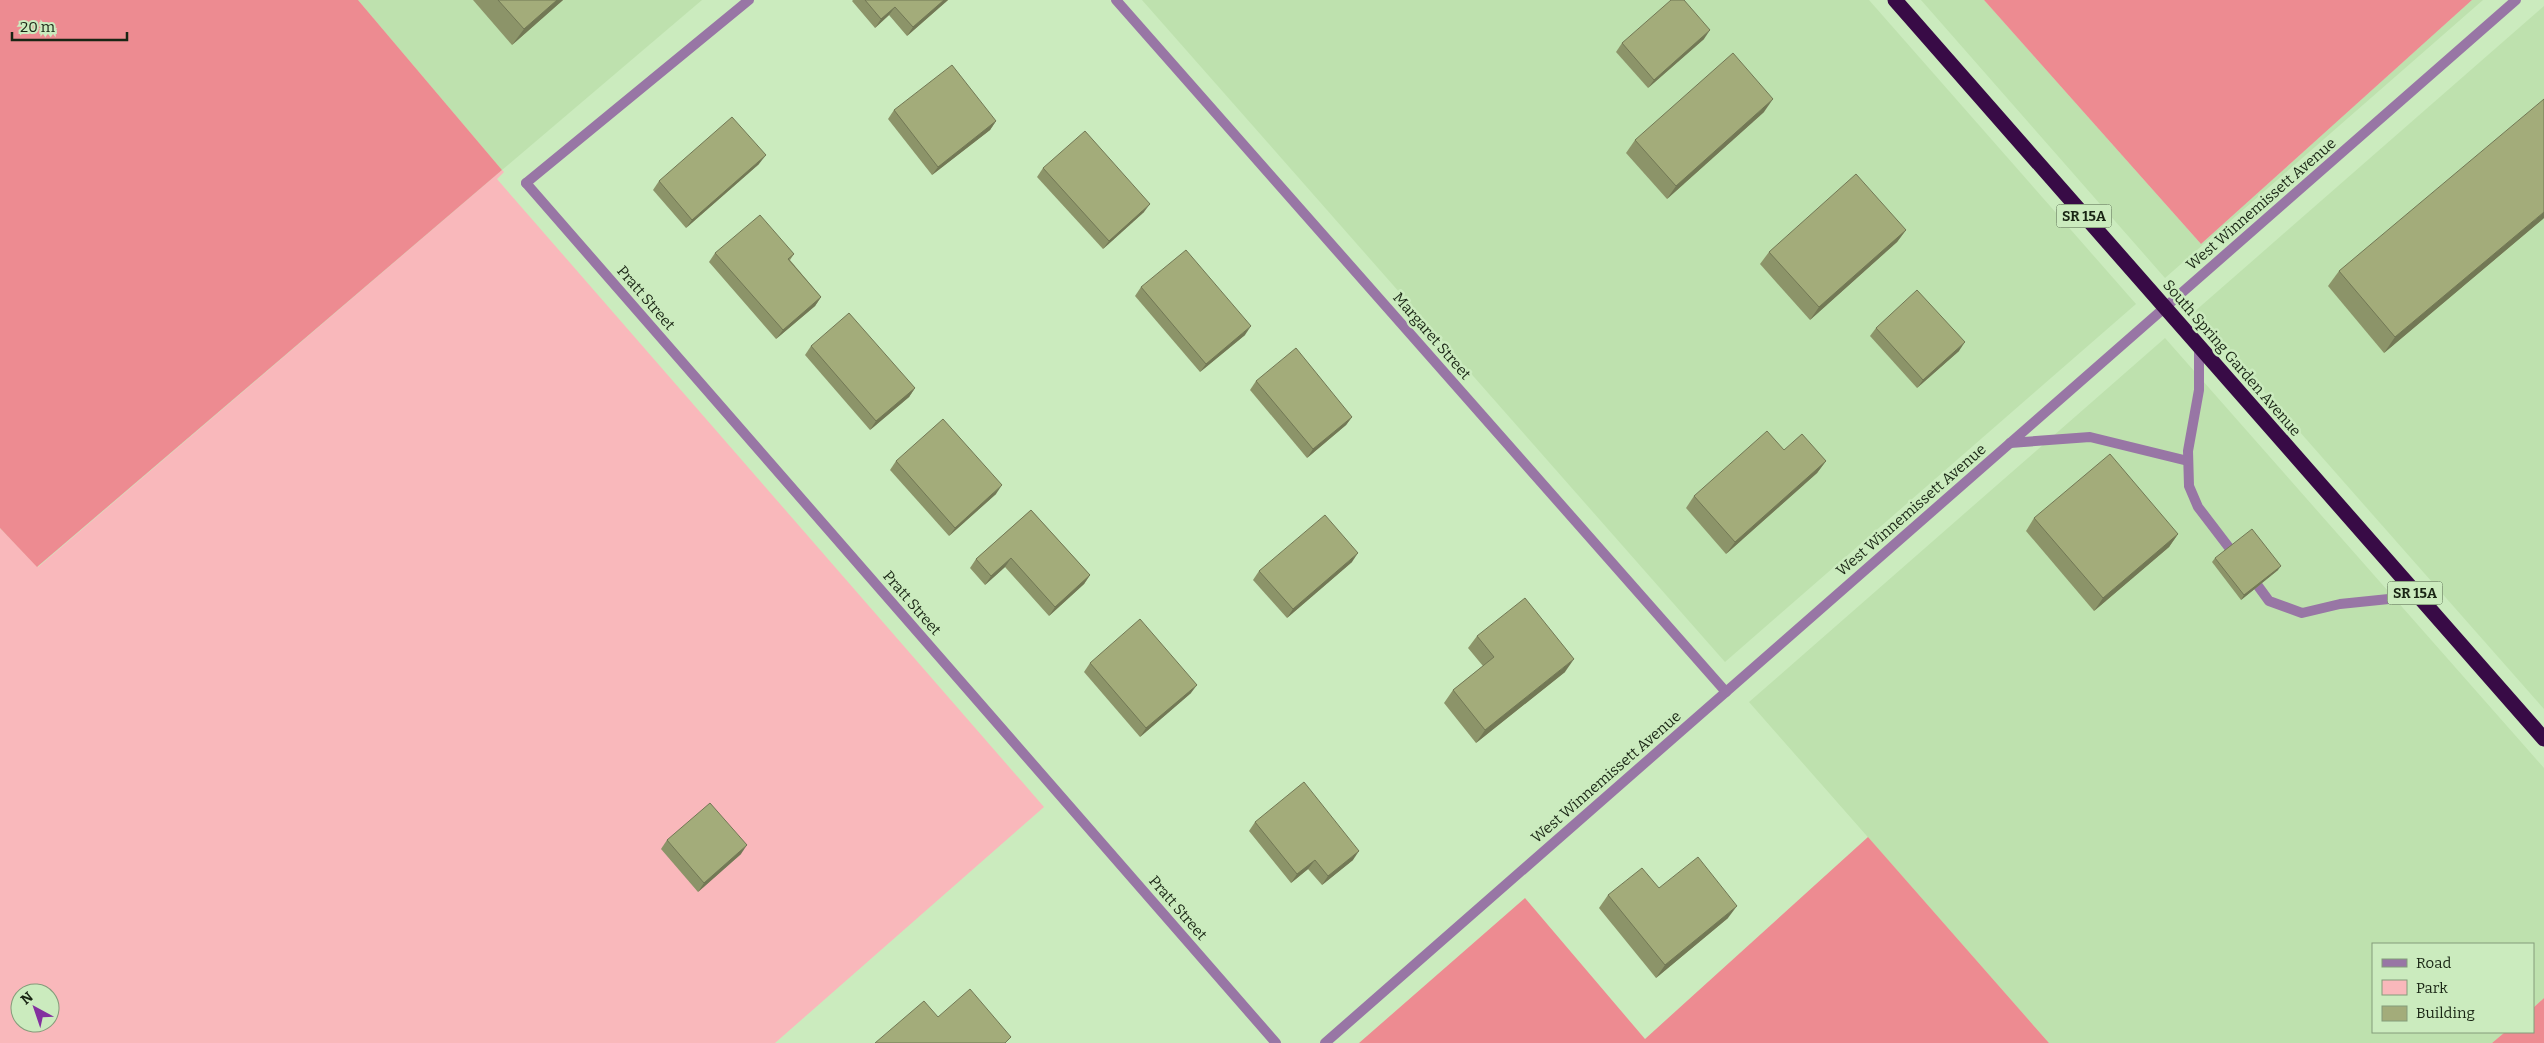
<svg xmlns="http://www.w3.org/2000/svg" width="2544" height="1043" font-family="Bitter,serif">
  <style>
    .built { fill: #bee1ae }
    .green { fill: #f9b8bb; fill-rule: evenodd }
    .forest { fill: #ed8b91 }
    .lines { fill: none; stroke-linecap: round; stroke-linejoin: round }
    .lane { stroke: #9876a5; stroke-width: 10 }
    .street { stroke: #9876a5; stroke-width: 10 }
    .highway { stroke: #380b46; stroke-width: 15 }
    .wall { fill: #8c9469 }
    .shaded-wall { fill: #727855 }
    .building { fill: #a3ac7a; stroke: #727855 }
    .labels { text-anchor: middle; stroke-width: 5; stroke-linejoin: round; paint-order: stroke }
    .shield { fill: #cbebbe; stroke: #4e6047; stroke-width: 1 }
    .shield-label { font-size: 14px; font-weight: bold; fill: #192514 }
    .street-label { font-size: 15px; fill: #192514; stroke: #cbebbe }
  </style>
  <rect width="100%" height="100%" fill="#cbebbe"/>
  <g class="built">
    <polygon points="358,0 702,0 502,170"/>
    <polygon points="1142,0 1869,0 2136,304 1725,662"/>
    <polygon points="1921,0 1984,0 2201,244 2472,0 2483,0 2165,278"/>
    <polygon points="2544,6 2544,709 2194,312"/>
    <polygon points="2165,338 2544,768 2544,998 2533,1008 2533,944 2373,944 2373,1032 2505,1032 2492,1043 2049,1043 1749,702"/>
  </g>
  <path class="green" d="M502 170 504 172 497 179 1044 807 775 1043H0V528L38 567ZM20 993H50V1023H20Z"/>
  <g class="forest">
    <polygon points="0,0 358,0 502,170 37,567 0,528"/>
    <polygon points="1984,0 2472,0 2201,244"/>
    <polygon points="1868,837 2049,1043 1359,1043 1525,898 1645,1039"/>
    <polygon points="2544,998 2544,1043 2492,1043 2505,1032 2533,1032 2533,1008"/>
  </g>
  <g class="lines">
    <g class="lane">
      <polyline points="526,183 749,0"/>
      <polyline points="2199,346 2199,390 2188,451 2189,486 2198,507 2237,558"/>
      <polyline points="2010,443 2090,437 2188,461"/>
      <polyline points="2250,575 2269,601 2302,613 2340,604 2418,596"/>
    </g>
    <g class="street">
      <polyline points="1116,0 1726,692"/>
      <polyline points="526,183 1276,1043"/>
      <polyline points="1325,1043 2516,0"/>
    </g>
    <polyline class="highway" points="1895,0 2544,739"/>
  </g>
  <g class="wall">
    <polygon points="473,0 563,0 512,45"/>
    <polygon points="853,0 948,0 907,36 889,15 875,28 852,1"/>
    <polygon points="1704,39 1648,88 1616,52 1622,43"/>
    <polygon points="894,110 996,121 990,130 932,175 888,119"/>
    <polygon points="1764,112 1667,199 1626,153 1635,140"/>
    <polygon points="759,164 686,228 653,190 659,181"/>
    <polygon points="1043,168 1144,212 1103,249 1037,177"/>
    <polygon points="2544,218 2384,353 2328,286 2339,271"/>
    <polygon points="1906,230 1897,242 1810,320 1760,264 1769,252"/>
    <polygon points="715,253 794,254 790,260 821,297 815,306 776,339 709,262"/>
    <polygon points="1141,287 1245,335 1200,372 1135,296"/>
    <polygon points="1876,328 1959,351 1917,388 1870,336"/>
    <polygon points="811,346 915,388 909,397 870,430 805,355"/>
    <polygon points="1256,381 1352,417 1346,425 1307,458 1250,390"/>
    <polygon points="1784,450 1826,461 1817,473 1726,554 1686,508 1694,496"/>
    <polygon points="896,461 996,494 949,536 890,470"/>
    <polygon points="1031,510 1090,575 1084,584 1049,616 1005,567 985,585 970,568 976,559"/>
    <polygon points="2034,518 2178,534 2169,547 2094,611 2026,531"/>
    <polygon points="2215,558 2278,570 2241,600 2212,562"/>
    <polygon points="1352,562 1287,618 1253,580 1259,571"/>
    <polygon points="1477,636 1565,672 1476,743 1444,703 1453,690 1483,666 1468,648"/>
    <polygon points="1090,663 1191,693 1140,737 1084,672"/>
    <polygon points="1255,822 1353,860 1322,885 1308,869 1291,883 1249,831"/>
    <polygon points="667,840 741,854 698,892 661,849"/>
    <polygon points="1659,888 1728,918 1656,978 1599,908 1608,895"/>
  </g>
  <g class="shaded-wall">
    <polygon points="557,0 563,0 512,45 524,29"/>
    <polygon points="944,0 948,0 907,36 913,27"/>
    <polygon points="895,7 889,15 875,28 881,19"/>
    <polygon points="1710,30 1704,39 1648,88 1654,80"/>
    <polygon points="1773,99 1764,112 1667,199 1676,186"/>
    <polygon points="996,121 990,130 932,175 938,167"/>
    <polygon points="766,155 759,164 686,228 692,220"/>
    <polygon points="1150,204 1144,212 1103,249 1109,241"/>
    <polygon points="2544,212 2544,218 2384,353 2395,337"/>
    <polygon points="1906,230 1897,242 1810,320 1819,307"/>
    <polygon points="821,297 815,306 776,339 783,330"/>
    <polygon points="1251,326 1245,335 1200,372 1206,364"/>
    <polygon points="1965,342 1959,351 1917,388 1923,380"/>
    <polygon points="915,388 909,397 870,430 876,421"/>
    <polygon points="1352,417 1346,425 1307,458 1313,449"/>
    <polygon points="1826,461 1817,473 1726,554 1735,542"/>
    <polygon points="1002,485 996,494 949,536 955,528"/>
    <polygon points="2178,534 2169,547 2094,611 2103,598"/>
    <polygon points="1358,553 1352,562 1287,618 1293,609"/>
    <polygon points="1011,558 1005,567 985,585 991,576"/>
    <polygon points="2281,566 2278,570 2241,600 2244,595"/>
    <polygon points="1090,575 1084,584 1049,616 1055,607"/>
    <polygon points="1574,659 1565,672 1476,743 1485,730"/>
    <polygon points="1197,685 1191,693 1140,737 1146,728"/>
    <polygon points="747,845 741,854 698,892 704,883"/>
    <polygon points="1359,851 1353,860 1322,885 1328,876"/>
    <polygon points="1315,860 1308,869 1291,883 1297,874"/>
    <polygon points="1737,906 1728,918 1656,978 1665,965"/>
  </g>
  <g class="building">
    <polygon points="498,0 557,0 524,29"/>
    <polygon points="865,0 944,0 913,27 895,7 881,19"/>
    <polygon points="1671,0 1684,0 1710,30 1654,80 1622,43"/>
    <polygon points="1733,53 1773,99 1676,186 1635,140"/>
    <polygon points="952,65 996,121 938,167 894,110"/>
    <polygon points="2544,99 2544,212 2395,337 2339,271"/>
    <polygon points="732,117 766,155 692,220 659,181"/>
    <polygon points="1085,131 1150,204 1109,241 1043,168"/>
    <polygon points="1856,174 1906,230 1819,307 1769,252"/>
    <polygon points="760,215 794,254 788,259 821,297 783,330 715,253"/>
    <polygon points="1186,250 1251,326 1206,364 1141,287"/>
    <polygon points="1917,290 1965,342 1923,380 1876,328"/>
    <polygon points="849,313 915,388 876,421 811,346"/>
    <polygon points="1296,348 1352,417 1313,449 1256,381"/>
    <polygon points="943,419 1002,485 955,528 896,461"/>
    <polygon points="1767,431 1784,450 1802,434 1826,461 1735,542 1694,496"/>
    <polygon points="2110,454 2178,534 2103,598 2034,518"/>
    <polygon points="1031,510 1090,575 1055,607 1011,558 991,576 976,559"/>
    <polygon points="1325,515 1358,553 1293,609 1259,571"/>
    <polygon points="2252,529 2281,566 2244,595 2215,558"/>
    <polygon points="1525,598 1574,659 1485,730 1453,690 1494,657 1477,636"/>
    <polygon points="1140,619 1197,685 1146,728 1090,663"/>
    <polygon points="1304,782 1359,851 1328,876 1315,860 1297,874 1255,822"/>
    <polygon points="710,803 747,845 704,883 667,840"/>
    <polygon points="1698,857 1737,906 1665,965 1608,895 1642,868 1659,888"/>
    <polygon points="970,989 1011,1037 1005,1043 875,1043 924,1001 938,1017"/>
  </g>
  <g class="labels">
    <g class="shield">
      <rect x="2056.5" y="204.5" width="55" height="23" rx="4"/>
      <rect x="2387.5" y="581.5" width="55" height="23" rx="4"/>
    </g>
    <g class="shield-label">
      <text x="2084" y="221">SR 15A</text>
      <text x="2415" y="598">SR 15A</text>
    </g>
    <g class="street-label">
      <text transform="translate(2261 204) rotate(-41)" y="5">West Winnemissett Avenue</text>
      <text transform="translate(646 298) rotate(49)" y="5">Pratt Street</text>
      <text transform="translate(1432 336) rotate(49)" y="5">Margaret Street</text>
      <text transform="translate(2232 358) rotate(49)" y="5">South Spring Garden Avenue</text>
      <text transform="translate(1911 510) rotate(-41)" y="5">West Winnemissett Avenue</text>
      <text transform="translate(912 603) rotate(49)" y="5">Pratt Street</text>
      <text transform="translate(1606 777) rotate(-41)" y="5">West Winnemissett Avenue</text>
      <text transform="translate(1178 908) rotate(49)" y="5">Pratt Street</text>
    </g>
  </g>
  <rect x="2372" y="943" width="162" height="90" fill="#cbebbe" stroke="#849c7a"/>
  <rect x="2382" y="959" width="25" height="8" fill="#9876a5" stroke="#849c7a"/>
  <text x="2416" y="968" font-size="15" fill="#192514">Road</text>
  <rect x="2382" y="980" width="25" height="15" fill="#f9b8bb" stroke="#849c7a"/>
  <text x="2416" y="993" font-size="15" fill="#192514">Park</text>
  <rect x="2382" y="1006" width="25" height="15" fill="#a3ac7a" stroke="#849c7a"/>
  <text x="2416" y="1018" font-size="15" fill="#192514">Building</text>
  <g transform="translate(35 1008) rotate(320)"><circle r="24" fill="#cbebbe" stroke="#849c7a"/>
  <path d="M0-4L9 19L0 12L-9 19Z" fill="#83309f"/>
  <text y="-8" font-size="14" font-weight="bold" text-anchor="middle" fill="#192514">N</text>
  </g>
  <path d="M12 32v8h115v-8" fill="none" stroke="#192514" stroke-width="2.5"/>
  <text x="20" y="32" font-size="15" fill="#192514" stroke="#cbebbe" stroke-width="4" paint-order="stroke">20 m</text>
</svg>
